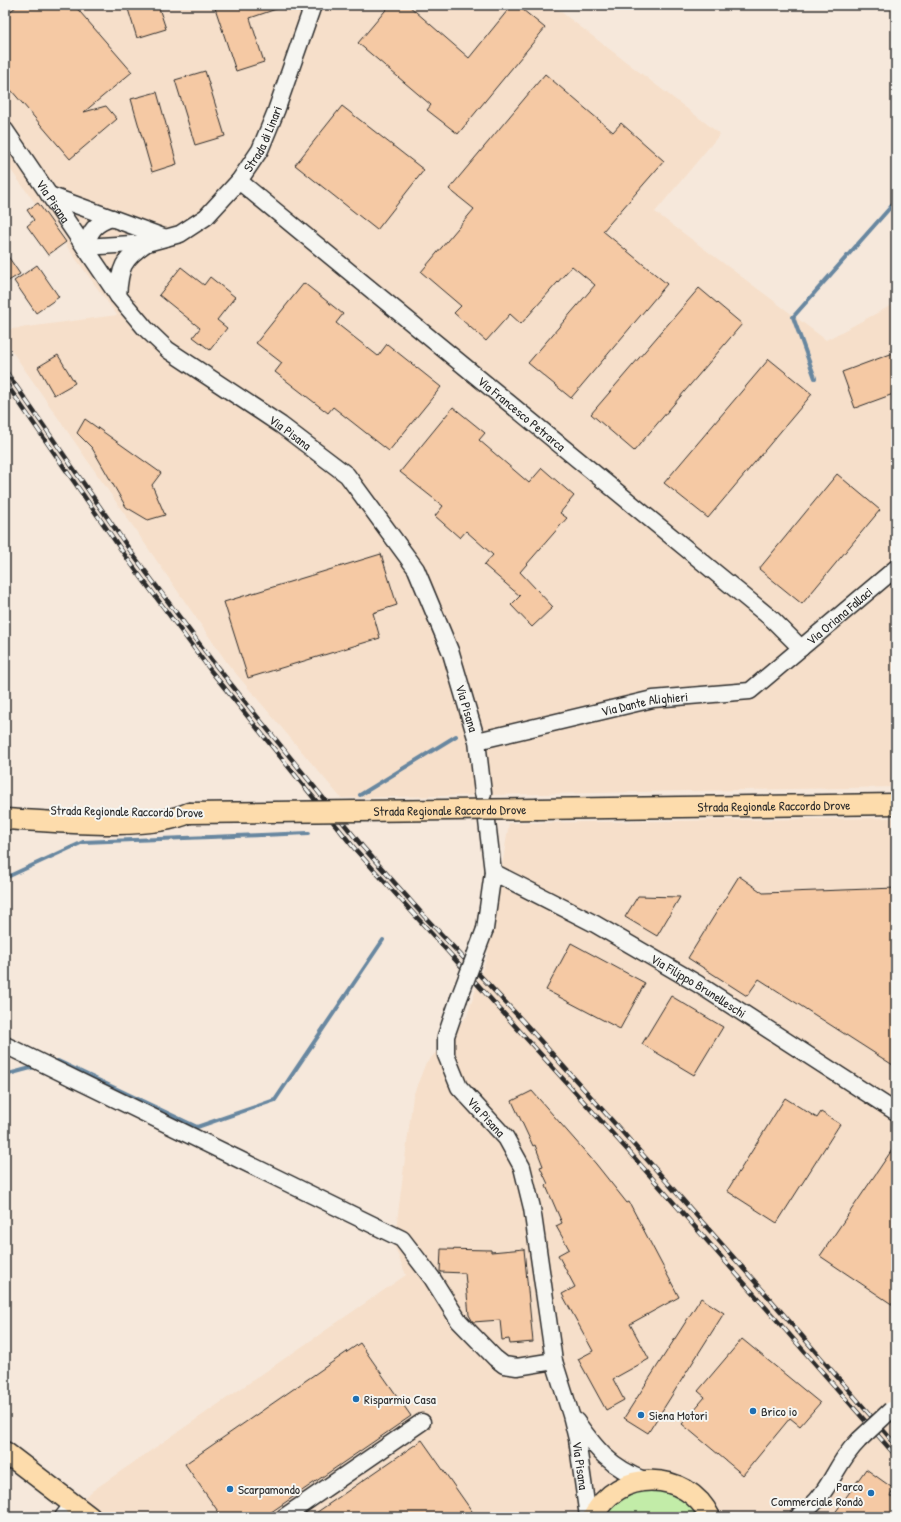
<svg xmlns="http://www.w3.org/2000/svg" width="901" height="1522" font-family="'Patrick Hand',sans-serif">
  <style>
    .built { fill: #f6dfca }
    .green { fill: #c2eca8; stroke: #768c6a }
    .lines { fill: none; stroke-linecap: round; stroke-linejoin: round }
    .stream { stroke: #6887a0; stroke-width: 4 }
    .building { fill: #f5c9a4; stroke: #2b2b2b }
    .minor-casing { stroke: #2b2b2b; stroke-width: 19 }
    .major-casing { stroke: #2b2b2b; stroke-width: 23 }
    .minor { stroke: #f6f6f2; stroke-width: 16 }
    .major { stroke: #fddcac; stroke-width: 20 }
    .rail-casing { stroke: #2b2b2b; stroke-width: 4.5 }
    .rail { stroke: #f6f6f2; stroke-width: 3; stroke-dasharray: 9; stroke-linecap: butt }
    .minor-bridge-casing { stroke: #2b2b2b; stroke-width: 19; stroke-linecap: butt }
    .major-bridge-casing { stroke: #2b2b2b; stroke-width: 23; stroke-linecap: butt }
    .minor-bridge { stroke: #f6f6f2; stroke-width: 16 }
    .major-bridge { stroke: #fddcac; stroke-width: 20 }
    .poi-dot { fill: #1f6fb2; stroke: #f6f6f2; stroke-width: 1.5 }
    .labels { text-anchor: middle; stroke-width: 4; stroke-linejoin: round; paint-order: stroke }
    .street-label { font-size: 13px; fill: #2b2b2b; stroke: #f6f6f2 }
    .poi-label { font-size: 13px; fill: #2b2b2b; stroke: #f6f6f2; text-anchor: start }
  </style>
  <rect width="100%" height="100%" fill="#f6e8db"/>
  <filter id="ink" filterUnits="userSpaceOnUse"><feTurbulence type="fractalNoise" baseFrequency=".025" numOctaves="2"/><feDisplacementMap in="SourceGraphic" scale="8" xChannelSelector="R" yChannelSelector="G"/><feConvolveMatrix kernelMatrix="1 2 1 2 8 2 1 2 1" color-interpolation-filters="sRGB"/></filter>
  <g filter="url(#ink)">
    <g class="built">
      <polygon points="5,5 552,5 720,134 655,212 826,340 896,303 896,787 341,798 228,664 5,341 5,330 117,315 5,162"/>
      <polygon points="896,818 896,1517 60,1517 95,1489 406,1275 394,1245 413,1096 425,1065 467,1016 488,953 509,823"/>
    </g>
    <path class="green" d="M660 1489C678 1495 690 1501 700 1517H605C617 1495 636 1490 660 1489Z"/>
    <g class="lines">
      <g class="stream">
        <polyline points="815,378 793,317 896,201"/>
        <polyline points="360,795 456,736"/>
        <polyline points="5,878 83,842 309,833"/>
        <polyline points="52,1062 58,1061 197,1127 275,1100 383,940"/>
        <polyline points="5,1075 38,1066"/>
      </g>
    </g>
    <g class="building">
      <polygon points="18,5 74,5 132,72 84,112 106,106 117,119 70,159 5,83 5,16"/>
      <polygon points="141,5 158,5 166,29 137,38 128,9"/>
      <polygon points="214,5 282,5 282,7 250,18 264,62 236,71"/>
      <polygon points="390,5 408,5 469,58 512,5 517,5 545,28 458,134 427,110 431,105 358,43"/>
      <polygon points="205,71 225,136 195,145 175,80"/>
      <polygon points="545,74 613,132 621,123 664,161 603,231 667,284 571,398 528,363 595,285 572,266 521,324 510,314 486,341 454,313 461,306 421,272 474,209 449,189"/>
      <polygon points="157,92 177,164 152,172 131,99"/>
      <polygon points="342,106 424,170 377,230 295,165"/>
      <polygon points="38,203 66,242 48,255 27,226 34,220 27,210"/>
      <polygon points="5,252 20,274 5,283"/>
      <polygon points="37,265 59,297 36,313 14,281"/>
      <polygon points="181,267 204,285 210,277 235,297 217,320 227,328 210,350 193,337 200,328 159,295"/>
      <polygon points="304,283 343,314 336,323 378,356 387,344 441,387 389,451 333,407 328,413 275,372 282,363 256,343"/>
      <polygon points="699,288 742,324 634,451 591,414"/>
      <polygon points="896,352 896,393 855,408 842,372"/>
      <polygon points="58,355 75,383 54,395 38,367"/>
      <polygon points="769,359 812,394 708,518 664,483"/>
      <polygon points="453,407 485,433 479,440 529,483 542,468 574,496 560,513 567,518 520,572 553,607 532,627 511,605 520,596 484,565 493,555 466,531 460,538 435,516 443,506 400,472"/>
      <polygon points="85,419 161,473 152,485 165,515 148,520 126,507 92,448 77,433"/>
      <polygon points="837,474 880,510 802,604 759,569"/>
      <polygon points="381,554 397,605 373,613 380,638 248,678 224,602"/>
      <polygon points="739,876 763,893 896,888 896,1067 759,979 747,996 688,958"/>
      <polygon points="638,896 680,897 657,936 625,917"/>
      <polygon points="571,943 645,983 620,1029 546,990"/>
      <polygon points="671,996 723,1027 694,1075 642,1044"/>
      <polygon points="532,1091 596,1164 627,1203 629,1202 679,1297 630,1324 649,1359 613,1379 624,1400 606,1410 578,1359 593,1351 562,1294 575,1287 558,1255 569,1249 556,1226 562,1223 546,1186 548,1184 540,1167 543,1166 535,1145 533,1146 512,1101"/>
      <polygon points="785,1098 817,1118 821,1112 840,1124 777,1223 727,1191"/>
      <polygon points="896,1144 896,1307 820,1256"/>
      <polygon points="441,1249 491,1250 491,1252 524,1249 533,1342 510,1344 509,1339 502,1340 500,1320 473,1322 469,1315 465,1273 440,1272"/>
      <polygon points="701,1298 724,1313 648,1433 624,1418"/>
      <polygon points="742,1339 820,1403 800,1426 790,1418 743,1475 682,1424 705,1397 698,1391"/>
      <polygon points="360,1343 411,1416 264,1517 222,1517 185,1464"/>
      <polygon points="422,1440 476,1517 310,1517"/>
      <polygon points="866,1469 894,1489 890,1496 896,1500 896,1517 832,1517"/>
    </g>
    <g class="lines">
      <defs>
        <g id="minor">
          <path id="s1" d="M5 130 118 296 145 328 168 350 281 425 347 475 416 569 451 653 477 741 483 793"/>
          <path id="s2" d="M239 181 773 620 801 648"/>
          <polyline points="49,195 166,238"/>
          <path id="s3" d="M85 247 147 243 180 234 206 217 239 181 260 150 276 111 313 5"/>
          <path d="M85 247C91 230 94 224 112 218"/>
          <path d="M118 296C120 267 122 260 147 243"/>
          <path id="s4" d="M477 741 653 699 750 691 896 568"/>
          <path id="s5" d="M493 872 595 924 698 984 896 1112"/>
          <polyline points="485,929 493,872 487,821"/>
          <path id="s6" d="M458 1001 446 1036V1055L459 1087 506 1138 522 1167 532 1208 554 1361 571 1415 577 1439 588 1517"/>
          <polyline points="5,1045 402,1239 432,1278 459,1321 495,1358 504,1365 517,1367 554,1361"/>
          <path d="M576 1421C596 1449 610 1467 644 1480"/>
          <polyline points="63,1517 73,1504"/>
          <polyline points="284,1517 422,1422"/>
          <path d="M798 1517C807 1510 815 1504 821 1495 836 1475 840 1459 859 1440"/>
        </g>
        <g id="major">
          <path id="s7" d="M538 809 896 804"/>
          <path d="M5 819C53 821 146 832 189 813"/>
          <polyline points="5,1452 90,1517"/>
          <path d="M593 1517C617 1468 687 1469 710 1517"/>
        </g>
      </defs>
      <use href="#minor" class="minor-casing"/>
      <use href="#major" class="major-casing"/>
      <use href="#minor" class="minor"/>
      <use href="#major" class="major"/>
      <defs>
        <g id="rail">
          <polyline points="5,370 134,556 213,662 362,846 425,917 521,1019 651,1164 765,1293 896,1445"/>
          <polyline points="5,382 129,561 211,671 355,849 631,1154 896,1456"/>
        </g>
      </defs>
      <use href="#rail" class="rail-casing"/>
      <use href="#rail" class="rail"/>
      <defs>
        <g id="minor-bridge">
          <polyline points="458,1001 485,929"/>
          <polyline points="859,1440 891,1410"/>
        </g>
        <g id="major-bridge">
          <path id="s8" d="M189 813 538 809"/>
        </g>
      </defs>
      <use href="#minor-bridge" class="minor-bridge-casing"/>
      <use href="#major-bridge" class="major-bridge-casing"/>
      <use href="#minor-bridge" class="minor-bridge"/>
      <use href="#major-bridge" class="major-bridge"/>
    </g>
  </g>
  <g class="poi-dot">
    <circle cx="356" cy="1399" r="4"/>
    <circle cx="753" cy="1411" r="4"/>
    <circle cx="641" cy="1415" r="4"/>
    <circle cx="230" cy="1489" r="4"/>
    <circle cx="871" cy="1493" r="4"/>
  </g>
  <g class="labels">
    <g class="street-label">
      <text dy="5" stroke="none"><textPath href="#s3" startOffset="225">Strada di Linari</textPath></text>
      <text dy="5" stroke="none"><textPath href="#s1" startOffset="86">Via Pisana</textPath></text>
      <text dy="5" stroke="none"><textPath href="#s2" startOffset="366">Via Francesco Petrarca</textPath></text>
      <text dy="5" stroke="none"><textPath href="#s1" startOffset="422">Via Pisana</textPath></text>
      <text dy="5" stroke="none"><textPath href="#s4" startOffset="395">Via Oriana Fallaci</textPath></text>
      <text dy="5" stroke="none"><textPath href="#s4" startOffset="172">Via Dante Alighieri</textPath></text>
      <text dy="5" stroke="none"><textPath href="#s1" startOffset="758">Via Pisana</textPath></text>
      <text dy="5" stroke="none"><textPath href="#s7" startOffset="236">Strada Regionale Raccordo Drove</textPath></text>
      <text dy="5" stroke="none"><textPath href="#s8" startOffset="261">Strada Regionale Raccordo Drove</textPath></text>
      <text transform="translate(127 811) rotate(1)" y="5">Strada Regionale Raccordo Drove</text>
      <text dy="5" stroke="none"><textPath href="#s5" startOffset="235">Via Filippo Brunelleschi</textPath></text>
      <text dy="5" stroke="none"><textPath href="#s6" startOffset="131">Via Pisana</textPath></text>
      <text dy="5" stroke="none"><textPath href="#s6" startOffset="498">Via Pisana</textPath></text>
    </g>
    <g class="poi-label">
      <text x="364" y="1404">Risparmio Casa</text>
      <text x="761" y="1416">Brico io</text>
      <text x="649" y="1420">Siena Motori</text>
      <text x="863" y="1491" text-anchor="end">Parco<tspan x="863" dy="15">Commerciale Rondò</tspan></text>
      <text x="238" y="1494">Scarpamondo</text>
    </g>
  </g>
  <rect width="901" height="1522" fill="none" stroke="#f6f6f2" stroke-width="20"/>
  <rect x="10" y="10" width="881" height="1502" fill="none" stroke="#2b2b2b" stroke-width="1.5" filter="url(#ink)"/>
</svg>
